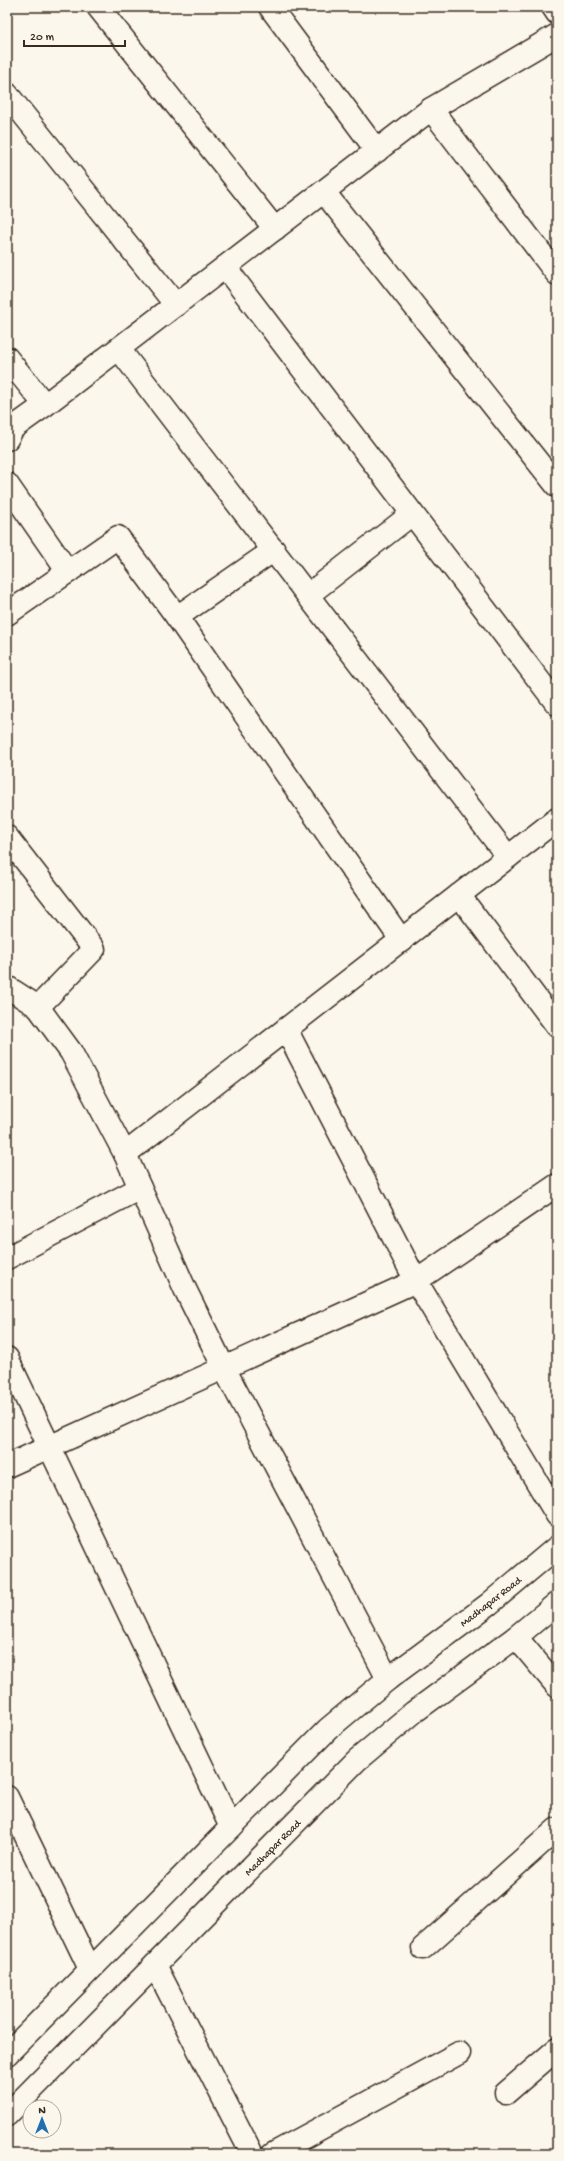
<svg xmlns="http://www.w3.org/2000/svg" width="564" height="2161" font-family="'Gochi Hand',sans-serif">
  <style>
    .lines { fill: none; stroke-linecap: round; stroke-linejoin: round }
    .minor-casing { stroke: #3b2a1e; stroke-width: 25 }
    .secondary-casing { stroke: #3b2a1e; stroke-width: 25 }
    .minor { stroke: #fbf7ec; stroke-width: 22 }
    .secondary { stroke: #fbf7ec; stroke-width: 22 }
    .labels { text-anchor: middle; stroke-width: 4; stroke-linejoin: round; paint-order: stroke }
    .street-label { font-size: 11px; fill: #3b2a1e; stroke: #fbf7ec }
  </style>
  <rect width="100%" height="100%" fill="#fbf7ec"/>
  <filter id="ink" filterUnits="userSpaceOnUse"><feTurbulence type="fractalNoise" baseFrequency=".025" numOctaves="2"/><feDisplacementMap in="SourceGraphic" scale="8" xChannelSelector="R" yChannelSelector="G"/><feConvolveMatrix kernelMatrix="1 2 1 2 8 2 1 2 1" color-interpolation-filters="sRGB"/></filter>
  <g filter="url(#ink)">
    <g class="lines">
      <defs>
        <g id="minor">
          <polyline points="98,7 275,229"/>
          <polyline points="270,7 377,151"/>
          <polyline points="553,7 557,13"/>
          <polyline points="7,94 176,305"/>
          <polyline points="431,109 557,274"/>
          <polyline points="324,192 557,486"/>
          <polyline points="225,267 557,704"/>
          <polyline points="119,349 508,857"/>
          <polyline points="7,358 45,405"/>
          <polyline points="7,439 13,428 45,405 431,109 557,35"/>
          <polyline points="7,484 68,572"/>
          <polyline points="308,595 412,514"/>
          <polyline points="7,614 118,537 177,617 402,941"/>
          <polyline points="177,617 274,550"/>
          <polyline points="7,837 94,949 38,1007"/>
          <polyline points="459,895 557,1026"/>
          <polyline points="7,987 38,1007 71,1052 125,1154 185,1289 224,1368 388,1679"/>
          <polyline points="286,1029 416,1281 557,1515"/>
          <polyline points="125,1154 557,819"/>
          <polyline points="7,1258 140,1188"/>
          <polyline points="7,1358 231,1827"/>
          <polyline points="7,1466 416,1281 557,1185"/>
          <polyline points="516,1637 557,1686"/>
          <polyline points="7,1797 90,1969"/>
          <polyline points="423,1948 557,1829"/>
          <polyline points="155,1965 252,2154"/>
          <polyline points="506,2093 557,2049"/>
          <polyline points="273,2154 459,2053"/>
        </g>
        <g id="secondary">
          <polyline points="7,2054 328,1729 388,1679 489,1604 557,1547"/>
          <polyline points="7,2115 357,1760 414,1712 516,1637 557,1603"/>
        </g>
      </defs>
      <use href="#minor" class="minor-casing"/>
      <use href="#secondary" class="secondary-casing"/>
      <use href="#minor" class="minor"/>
      <use href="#secondary" class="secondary"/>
    </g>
  </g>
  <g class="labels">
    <g class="street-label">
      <text transform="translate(490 1601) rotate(-38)" y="4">Madhapar Road</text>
      <text transform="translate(272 1847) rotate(-45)" y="4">Madhapar Road</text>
    </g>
  </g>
  <rect width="564" height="2161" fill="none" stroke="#fbf7ec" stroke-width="24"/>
  <rect x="12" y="12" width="540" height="2137" fill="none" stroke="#3b2a1e" stroke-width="1.5" filter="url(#ink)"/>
  <g transform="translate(42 2119)"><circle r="19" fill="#fbf7ec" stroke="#aea59a"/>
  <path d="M0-3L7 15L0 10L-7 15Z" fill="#1f6fb2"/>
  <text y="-6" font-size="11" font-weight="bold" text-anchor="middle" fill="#3b2a1e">N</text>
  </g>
  <path d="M24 40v6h101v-6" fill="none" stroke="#3b2a1e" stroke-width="2"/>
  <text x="30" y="40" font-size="12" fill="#3b2a1e" stroke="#fbf7ec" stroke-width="3" paint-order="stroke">20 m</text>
</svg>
